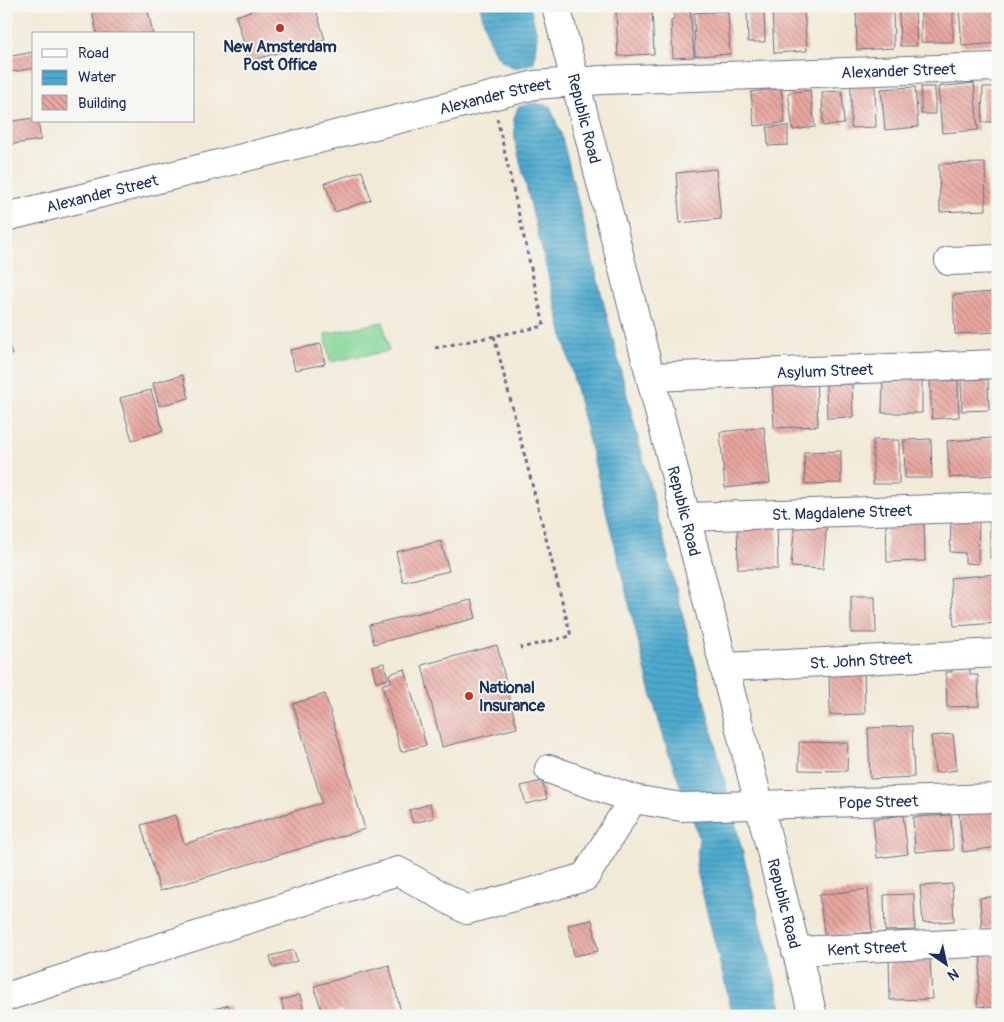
<svg xmlns="http://www.w3.org/2000/svg" width="1004" height="1022" font-family="Pangolin,sans-serif">
  <style>
    .garden { fill: #84d799; stroke: #50837c }
    .water { fill: url(#water-rules); stroke: #346c96 }
    .building { fill: url(#building-back-hatch) }
    .lines { fill: none; stroke-linecap: round; stroke-linejoin: round }
    .minor-casing { stroke: #667088; stroke-width: 30 }
    .path { stroke: #667088; stroke-width: 3; stroke-dasharray: 4 4; stroke-linecap: butt }
    .minor { stroke: #fff; stroke-width: 28 }
    .poi-dot { fill: #c8321e; stroke: #f6f6f2; stroke-width: 2 }
    .labels { text-anchor: middle; stroke-width: 4; stroke-linejoin: round; paint-order: stroke }
    .poi-label { font-size: 16px; font-weight: bold; fill: #1b2f5e; stroke: #f6f6f2 }
    .street-label { font-size: 16px; fill: #1b2f5e; stroke: #f6f6f2 }
  </style>
  <defs>
    <pattern id="water-rules" width="6" height="5" patternUnits="userSpaceOnUse" patternTransform="scale(1.25)"><rect width="6" height="5" fill="#4eaacd"/><path d="M0 2.5h6" fill="none" stroke="#408baa"/></pattern>
    <pattern id="building-back-hatch" width="6" height="6" patternUnits="userSpaceOnUse" patternTransform="scale(1.25)"><rect width="6" height="6" fill="#e8a69e"/><path d="M-1 5l2 2M0 0l6 6M5-1l2 2" fill="none" stroke="#bb8884"/></pattern>
  </defs>
  <rect width="100%" height="100%" fill="#f6f6f2"/>
  <filter id="ink" filterUnits="userSpaceOnUse"><feTurbulence type="fractalNoise" baseFrequency=".02" numOctaves="2"/><feDisplacementMap in="SourceGraphic" scale="10" xChannelSelector="R" yChannelSelector="G"/><feConvolveMatrix kernelMatrix="1 2 1 2 8 2 1 2 1" color-interpolation-filters="sRGB"/></filter>
  <filter id="wash" filterUnits="userSpaceOnUse"><feTurbulence type="fractalNoise" baseFrequency=".0096" numOctaves="4" result="noise"/><feDisplacementMap in="SourceGraphic" scale="20" xChannelSelector="R" yChannelSelector="G"/><feGaussianBlur stdDeviation="1.12" result="paint"/><feColorMatrix in="noise" values="0 0 0 0 0 0 0 0 0 0 0 0 0 0 0 0 0 1.4 0 .05"/><feComposite in="paint" operator="in"/></filter>
  <g filter="url(#wash)">
    <rect width="100%" height="100%" fill="#f1ead7"/>
    <polygon class="garden" points="383,322 389,351 330,362 325,334"/>
    <g class="water">
      <path d="M480 6H530L537 35 534 63C528 64 520 68 514 67 490 62 485 25 480 6Z"/>
      <polygon points="535,103 550,106 561,134 784,1016 733,1016 696,867 699,837 668,752 652,697 515,141 514,119 518,107"/>
    </g>
    <g id="blocks">
      <g class="building">
        <polygon points="91,6 147,6 153,34 97,34"/>
        <polygon points="266,6 315,6 325,40 249,61 236,16"/>
        <polygon points="690,6 694,57 673,58 671,21 674,20 673,7"/>
        <polygon points="856,6 893,6 894,48 857,50"/>
        <polygon points="997,6 998,43 962,46 959,7"/>
        <polygon points="804,7 807,51 774,53 772,9"/>
        <polygon points="652,8 654,54 618,56 616,10"/>
        <rect x="921" y="8" width="32" height="34"/>
        <polygon points="915,10 917,46 900,46 899,11"/>
        <polygon points="728,11 730,54 695,56 694,13"/>
        <polygon points="747,11 764,11 765,42 748,42"/>
        <polygon points="34,52 34,68 6,73 6,57"/>
        <polygon points="974,83 978,130 942,133 938,87"/>
        <polygon points="851,85 875,85 876,127 851,128"/>
        <polygon points="915,87 918,127 885,130 881,89"/>
        <rect x="921" y="87" width="14" height="27"/>
        <polygon points="983,87 998,87 998,122 982,122"/>
        <polygon points="781,88 785,123 754,126 751,92"/>
        <polygon points="810,90 815,127 793,130 788,93"/>
        <polygon points="842,91 844,124 823,126 822,92"/>
        <polygon points="34,118 34,121 38,121 41,140 6,145 6,122"/>
        <polygon points="788,126 788,145 768,146 767,127"/>
        <polygon points="985,163 986,210 940,212 939,164"/>
        <polygon points="716,169 721,219 680,223 676,173"/>
        <polygon points="362,171 371,200 335,212 325,183"/>
        <polygon points="995,292 997,332 955,334 953,295"/>
        <polygon points="6,332 12,355 6,356"/>
        <polygon points="321,344 325,364 295,370 290,350"/>
        <polygon points="883,374 922,374 922,413 882,413"/>
        <polygon points="183,375 189,398 159,406 153,383"/>
        <polygon points="816,378 818,426 774,428 772,380"/>
        <polygon points="988,379 989,410 962,411 961,380"/>
        <polygon points="958,380 959,417 932,419 930,381"/>
        <polygon points="826,384 852,384 853,417 827,418"/>
        <polygon points="151,390 163,431 132,440 120,398"/>
        <polygon points="764,427 770,483 725,488 720,432"/>
        <polygon points="993,438 995,475 950,478 947,441"/>
        <polygon points="931,439 932,478 905,478 904,440"/>
        <rect x="873" y="440" width="26" height="44"/>
        <polygon points="841,451 841,483 805,484 804,452"/>
        <rect x="990" y="514" width="8" height="44"/>
        <polygon points="777,517 778,569 738,569 737,518"/>
        <polygon points="924,518 925,561 887,562 886,519"/>
        <polygon points="951,518 979,519 978,564 965,563 965,553 950,552"/>
        <polygon points="795,519 827,521 823,569 791,567"/>
        <polygon points="441,541 449,571 403,582 396,552"/>
        <polygon points="997,574 998,623 954,626 950,578"/>
        <polygon points="851,596 875,596 876,633 851,633"/>
        <polygon points="471,600 476,618 374,644 369,625"/>
        <polygon points="497,645 517,728 442,747 422,665"/>
        <polygon points="384,663 388,679 376,682 372,666"/>
        <polygon points="970,665 970,675 978,675 979,706 947,707 946,672 952,672 952,666"/>
        <polygon points="864,668 865,714 830,715 829,669"/>
        <polygon points="405,669 426,745 401,752 382,685 391,682 389,674"/>
        <polygon points="325,694 365,829 160,891 141,825 175,815 184,844 322,803 293,704"/>
        <polygon points="912,726 914,777 870,779 868,728"/>
        <polygon points="953,734 957,770 935,773 931,736"/>
        <polygon points="799,742 848,743 847,771 799,770"/>
        <polygon points="542,781 547,799 526,804 521,786"/>
        <polygon points="430,804 434,818 413,823 409,810"/>
        <polygon points="997,809 998,847 963,852 959,814"/>
        <polygon points="903,815 908,854 877,858 873,819"/>
        <polygon points="951,815 953,850 915,852 913,817"/>
        <polygon points="952,884 954,921 923,923 920,886"/>
        <polygon points="868,889 872,932 825,938 819,895"/>
        <polygon points="914,894 915,930 885,931 884,895"/>
        <polygon points="998,896 998,928 982,929 980,898"/>
        <polygon points="592,920 598,951 574,956 568,925"/>
        <polygon points="294,950 297,961 273,968 270,956"/>
        <polygon points="981,955 998,956 998,1008 977,1006"/>
        <polygon points="930,956 932,999 890,1000 889,957"/>
        <polygon points="389,965 402,1016 343,1016 342,1010 323,1015 314,986"/>
        <polygon points="300,995 305,1016 285,1016 281,1000"/>
        <polygon points="229,1005 231,1016 192,1016 192,1015"/>
      </g>
    </g>
  </g>
  <g filter="url(#ink)">
    <use href="#blocks" fill-opacity="0" stroke="#667088" stroke-width="1"/>
    <g class="lines">
      <defs>
        <g id="minor">
          <path id="s1" d="M556 6 813 1016"/>
          <path id="s2" d="M6 217 535 85 602 80 998 67"/>
          <polyline points="949,261 998,259"/>
          <path id="s3" d="M651 377 998 364"/>
          <path id="s4" d="M687 517 998 507"/>
          <path id="s5" d="M725 667 998 653"/>
          <path id="s6" d="M633 799 682 807 998 798"/>
          <path id="s7" d="M796 951 998 942"/>
          <polyline points="6,997 398,871 467,910 585,877 633,799 549,769"/>
        </g>
      </defs>
      <use href="#minor" class="minor-casing"/>
      <g class="path">
        <polyline points="494,336 571,636 520,648"/>
        <polyline points="435,348 544,326 497,118"/>
      </g>
      <use href="#minor" class="minor"/>
    </g>
  </g>
  <g class="poi-dot">
    <circle cx="280" cy="28" r="5"/>
    <circle cx="469" cy="696" r="5"/>
  </g>
  <g class="labels">
    <g class="poi-label">
      <text x="280" y="52">New Amsterdam<tspan x="280" dy="18">Post Office</tspan></text>
      <text x="479" y="693" text-anchor="start">National<tspan x="479" dy="18">Insurance</tspan></text>
    </g>
    <g class="street-label">
      <text dy="6" stroke="none"><textPath href="#s2" startOffset="909">Alexander Street</textPath></text>
      <text dy="6" stroke="none"><textPath href="#s2" startOffset="504">Alexander Street</textPath></text>
      <text dy="6" stroke="none"><textPath href="#s1" startOffset="116">Republic Road</textPath></text>
      <text dy="6" stroke="none"><textPath href="#s2" startOffset="99">Alexander Street</textPath></text>
      <text dy="6" stroke="none"><textPath href="#s3" startOffset="174">Asylum Street</textPath></text>
      <text dy="6" stroke="none"><textPath href="#s1" startOffset="521">Republic Road</textPath></text>
      <text dy="6" stroke="none"><textPath href="#s4" startOffset="155">St. Magdalene Street</textPath></text>
      <text dy="6" stroke="none"><textPath href="#s5" startOffset="136">St. John Street</textPath></text>
      <text dy="6" stroke="none"><textPath href="#s6" startOffset="246">Pope Street</textPath></text>
      <text dy="6" stroke="none"><textPath href="#s1" startOffset="926">Republic Road</textPath></text>
      <text dy="6" stroke="none"><textPath href="#s7" startOffset="71">Kent Street</textPath></text>
    </g>
  </g>
  <rect width="1004" height="1022" fill="none" stroke="#f6f6f2" stroke-width="25"/>
  <rect x="32" y="32" width="162" height="90" fill="#f6f6f2" stroke="#9ea6b7"/>
  <rect x="42" y="49" width="25" height="8" fill="#ffffff" stroke="#9ea6b7"/>
  <text x="78" y="58" font-size="15" fill="#1b2f5e">Road</text>
  <rect x="42" y="70" width="25" height="15" fill="url(#water-rules)" stroke="#9ea6b7"/>
  <text x="78" y="82" font-size="15" fill="#1b2f5e">Water</text>
  <rect x="42" y="95" width="25" height="15" fill="url(#building-back-hatch)" stroke="#9ea6b7"/>
  <text x="78" y="108" font-size="15" fill="#1b2f5e">Building</text>
  <g transform="translate(946 964) rotate(146)" stroke="#f6f6f2" stroke-width="4" paint-order="stroke">
  <path d="M0-4L9 19L0 12L-9 19Z" fill="#1b2f5e"/>
  <text y="-8" font-size="14" font-weight="bold" text-anchor="middle" fill="#1b2f5e">N</text>
  </g>
</svg>
